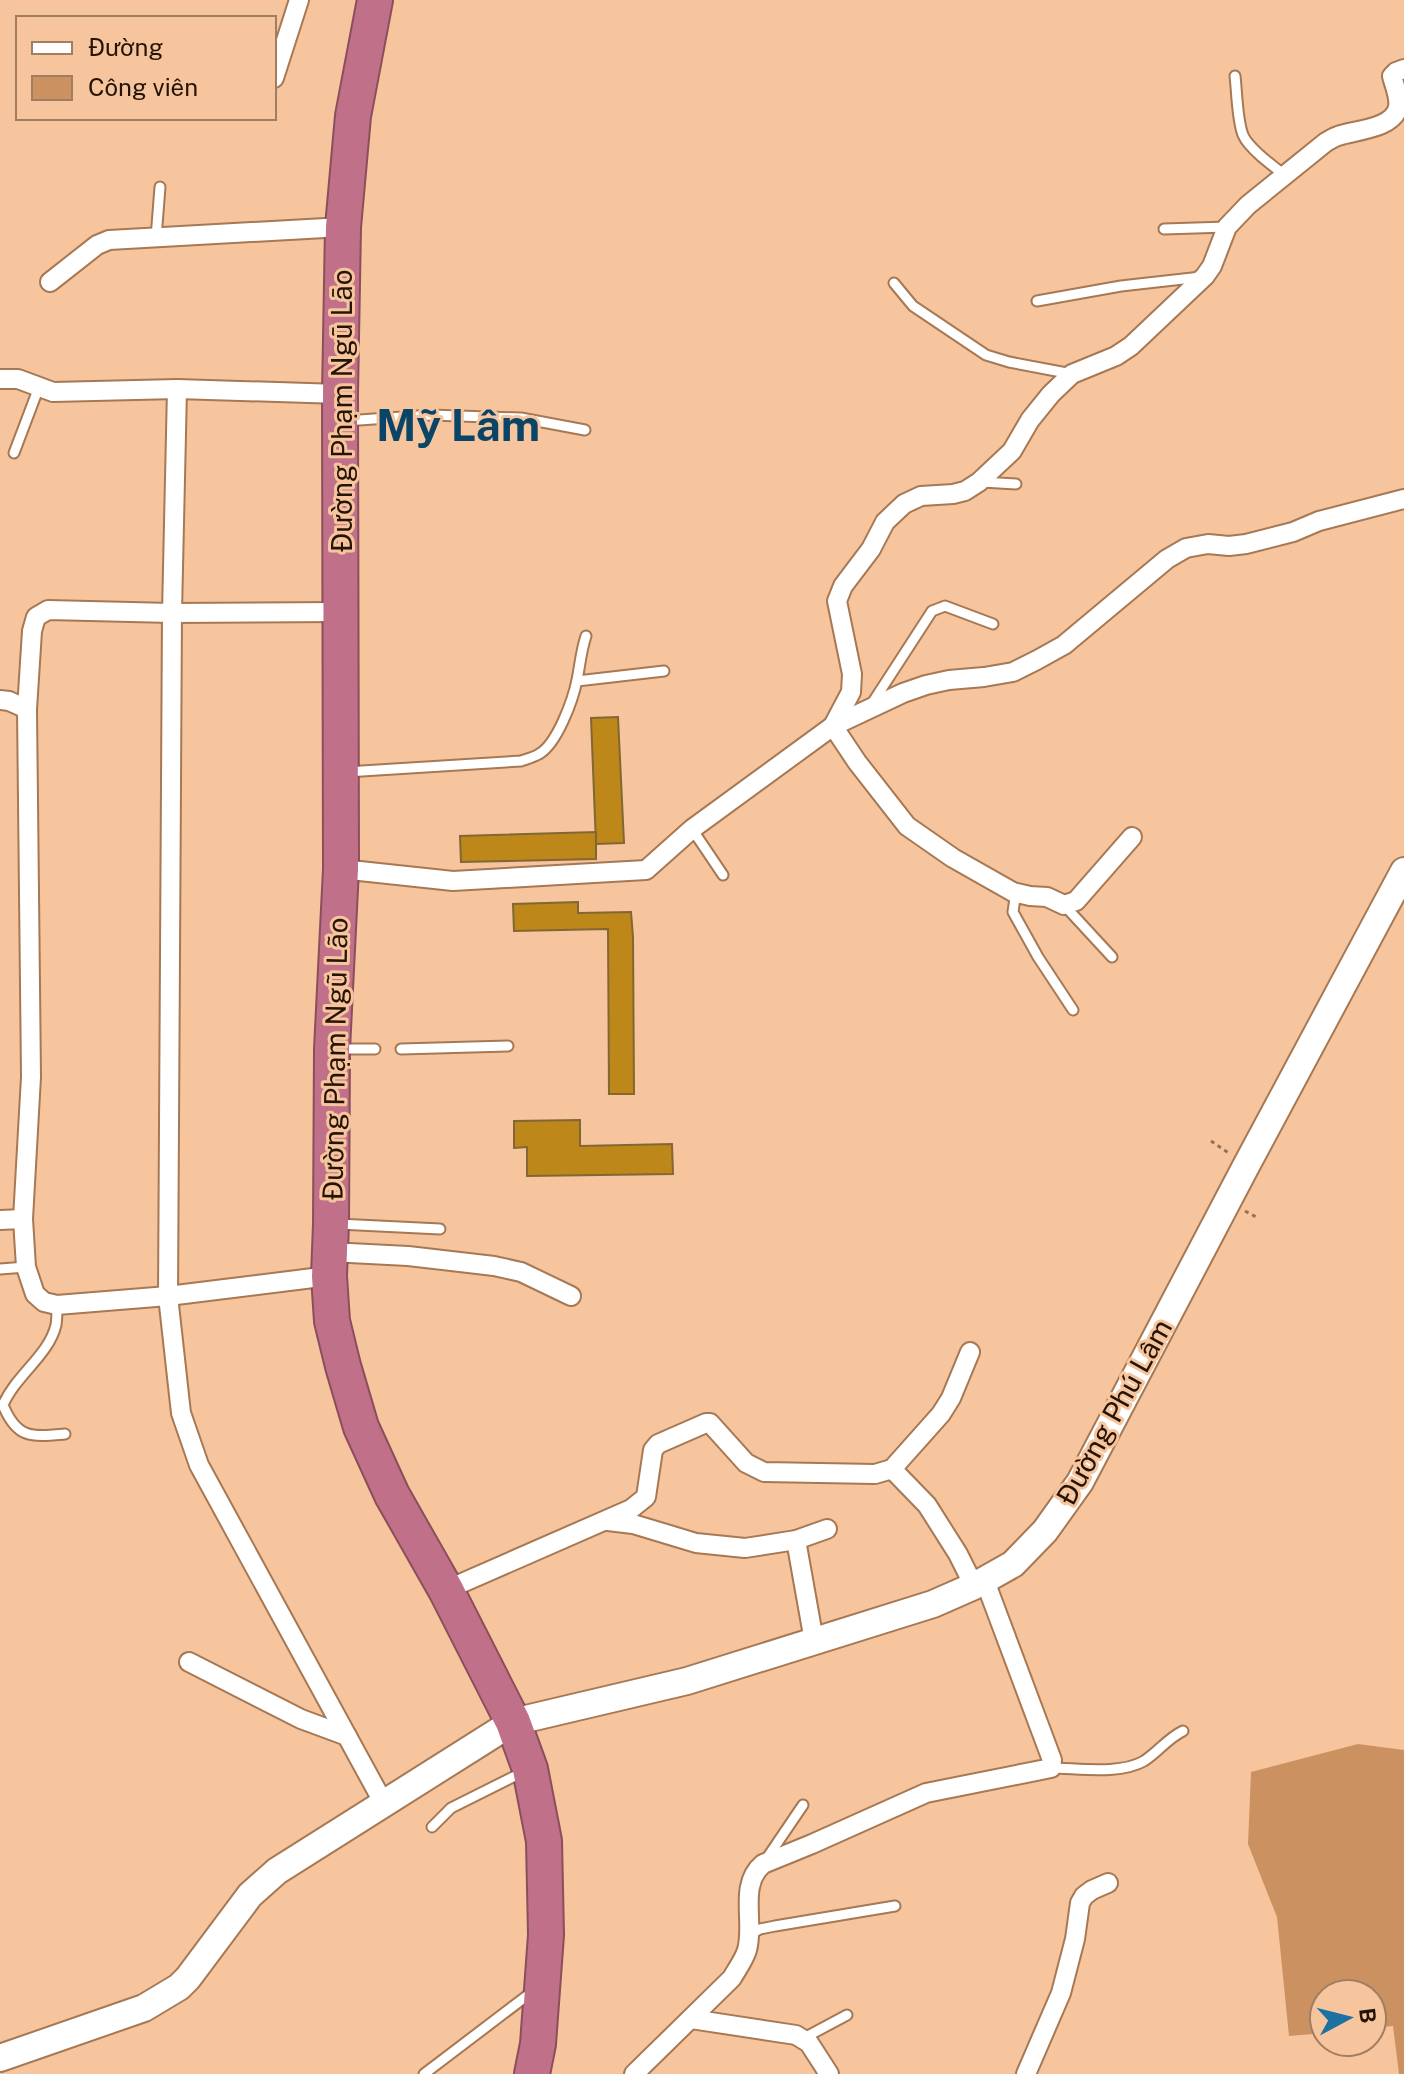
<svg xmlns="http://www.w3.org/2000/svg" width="1404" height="2074" font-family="'Public Sans',sans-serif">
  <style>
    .green { fill: #cb9161 }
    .building { fill: #bd8819; stroke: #826634; stroke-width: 2 }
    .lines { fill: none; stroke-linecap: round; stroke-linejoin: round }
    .lane-casing { stroke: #a67853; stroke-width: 13 }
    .street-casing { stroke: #a67853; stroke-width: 22 }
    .secondary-casing { stroke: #a67853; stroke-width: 30 }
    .highway-casing { stroke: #8a4f5b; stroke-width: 38 }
    .path { stroke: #967357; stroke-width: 3; stroke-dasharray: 4 4; stroke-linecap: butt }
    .lane { stroke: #fff; stroke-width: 9 }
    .street { stroke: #fff; stroke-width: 18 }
    .secondary { stroke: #fff; stroke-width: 26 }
    .highway { stroke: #c1708a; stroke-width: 34 }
    .labels { text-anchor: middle; stroke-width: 6; stroke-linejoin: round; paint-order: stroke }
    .street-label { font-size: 28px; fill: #251305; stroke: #f6c59e }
    .town-label { font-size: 44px; font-weight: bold; fill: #0a4567; stroke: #f6c59e }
  </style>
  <rect width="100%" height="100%" fill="#f6c59e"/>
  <polygon class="green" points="1358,1744 1404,1750 1404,2074 1399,2074 1393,2026 1372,2028 1372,1994 1324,1994 1324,2033 1289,2036 1277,1917 1248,1844 1251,1772"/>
  <g class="building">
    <polygon points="618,717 624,843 596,844 591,718"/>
    <polygon points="596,832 596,859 461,862 460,836"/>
    <polygon points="578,902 578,913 631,912 633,937 634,1094 609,1094 608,929 514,931 513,904"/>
    <polygon points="580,1120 580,1146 672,1144 673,1174 527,1176 527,1147 514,1148 514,1121"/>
  </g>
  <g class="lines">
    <defs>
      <g id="lane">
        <path d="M1235 76C1237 92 1237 120 1243 135 1249 149 1274 167 1286 176"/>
        <polyline points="1164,229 1227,227"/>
        <polyline points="156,238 160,187"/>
        <polyline points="894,283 913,306 986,355 1009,362 1072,374"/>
        <polyline points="1037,301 1121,286 1201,277"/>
        <polyline points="345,421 431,415 521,418 585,430"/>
        <polyline points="14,453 39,387"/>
        <polyline points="982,482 1016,484"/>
        <polyline points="577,681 664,671"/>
        <polyline points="871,705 932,611 945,606 993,624"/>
        <path d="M346 772 521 761C527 759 534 757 539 754 557 744 573 700 577 680 580 665 581 651 586 636"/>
        <polyline points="692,829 723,875"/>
        <polyline points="1020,894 1015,898 1013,912 1038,957 1073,1010"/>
        <polyline points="1064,905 1112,957"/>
        <polyline points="340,1049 375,1049"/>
        <polyline points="401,1049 508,1046"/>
        <polyline points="338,1224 440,1229"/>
        <polyline points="0,1269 26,1267"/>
        <path d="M57 1305C57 1312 57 1319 56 1325 49 1355 16 1375 3 1405 17 1439 31 1437 65 1434"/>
        <path d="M1051 1768C1077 1768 1120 1775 1144 1761 1158 1752 1168 1738 1183 1731"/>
        <polyline points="432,1827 451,1808 523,1772"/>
        <polyline points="765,1861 803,1805"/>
        <polyline points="749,1935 760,1929 775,1926 895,1906"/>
        <polyline points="804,2038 847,2015"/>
        <polyline points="424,2074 532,1992"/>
      </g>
      <g id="street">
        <polyline points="274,78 299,0"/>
        <polyline points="50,282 97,245 109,240 343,227"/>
        <polyline points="0,379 18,379 53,392 177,389 340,394"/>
        <polyline points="177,389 172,613 168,1296 181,1413 199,1465 383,1802"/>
        <polyline points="0,700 9,701 27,709"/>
        <path d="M1132 837 1076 901 1064 905 1047 897 1030 896 1013 892 953 858 907 826 857 762 833 726 851 692 852 674 837 601 843 586 871 549 885 522 904 504 921 496 953 494 965 491 979 482 1012 451 1030 420 1051 394 1072 374 1116 356 1131 346 1205 276 1212 266 1227 227 1248 205 1326 142C1330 140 1334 137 1338 136 1354 130 1394 129 1398 107 1400 97 1394 85 1392 76L1396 72 1404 69"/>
        <polyline points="341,869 453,881 646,870 692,829 833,726 903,693 926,685 949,680 984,677 1013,672 1037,660 1064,645 1167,559 1186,548 1208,544 1229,546 1246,544 1293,532 1319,521 1404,499"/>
        <polyline points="0,1220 23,1219"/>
        <polyline points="330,1252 408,1256 494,1266 521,1272 571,1296"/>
        <polyline points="329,1276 168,1296 57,1305 44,1302 35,1294 26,1267 23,1219 31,1077 27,709 32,631 36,617 48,610 172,613 340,612"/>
        <polyline points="892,1469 927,1505 958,1554 974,1586"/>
        <polyline points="608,1521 633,1524 696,1543 745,1548 796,1540 827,1529"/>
        <polyline points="796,1540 814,1641"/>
        <polyline points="446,1590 631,1509 646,1497 653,1450 658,1444 706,1423 710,1423 746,1463 764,1472 875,1474 892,1469 941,1414 951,1398 970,1352"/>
        <polyline points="189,1662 301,1719 347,1736"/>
        <polyline points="691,2019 796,2035 809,2043 829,2074"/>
        <path d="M634 2074 732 1978C737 1969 744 1960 747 1950 755 1922 738 1885 763 1864L812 1844 926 1793 1051 1768 1052 1760 985 1581"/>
        <polyline points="1026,2074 1061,1993 1075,1939 1080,1903 1084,1896 1092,1890 1108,1883"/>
      </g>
      <polyline id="secondary" points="0,2058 144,2008 179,1987 188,1978 250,1895 277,1871 513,1722 687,1681 933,1604 974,1586 1013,1564 1045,1531 1080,1482 1246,1166 1404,871"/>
      <polyline id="highway" points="375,0 353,116 343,227 340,394 341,869 332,1049 331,1224 329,1276 332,1321 343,1366 361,1427 392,1495 446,1590 513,1722 530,1769 544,1841 546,1935 538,2044 532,2074"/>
    </defs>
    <use href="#lane" class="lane-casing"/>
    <use href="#street" class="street-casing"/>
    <use href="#secondary" class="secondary-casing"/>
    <use href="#highway" class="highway-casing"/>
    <g class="path">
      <polyline points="1211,1141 1230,1154"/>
      <polyline points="1245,1211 1258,1218"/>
    </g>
    <use href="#lane" class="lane"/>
    <use href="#street" class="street"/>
    <use href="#secondary" class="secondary"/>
    <use href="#highway" class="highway"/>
  </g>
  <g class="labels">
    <g class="street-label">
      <text transform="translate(342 411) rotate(-90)" y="10">Đường Phạm Ngũ Lão</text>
      <text transform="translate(335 1059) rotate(-89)" y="10">Đường Phạm Ngũ Lão</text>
      <text transform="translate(1114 1412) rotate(-61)" y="10">Đường Phú Lâm</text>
    </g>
    <g class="town-label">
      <text x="458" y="441">Mỹ Lâm</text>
    </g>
  </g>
  <rect x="16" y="16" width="260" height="104" fill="#f6c59e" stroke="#a27e61" stroke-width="2"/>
  <rect x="32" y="42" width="40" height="12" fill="#ffffff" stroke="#a27e61" stroke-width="2"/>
  <text x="88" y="56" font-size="24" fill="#251305">Đường</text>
  <rect x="32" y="76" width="40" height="24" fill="#cb9161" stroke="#a27e61" stroke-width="2"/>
  <text x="88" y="96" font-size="24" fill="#251305">Công viên</text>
  <g transform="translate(1348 2018) rotate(83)"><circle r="38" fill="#f6c59e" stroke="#a27e61" stroke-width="2"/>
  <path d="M0-6L14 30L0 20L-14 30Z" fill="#1c71a1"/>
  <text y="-12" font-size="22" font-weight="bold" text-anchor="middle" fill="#251305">B</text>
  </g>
</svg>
